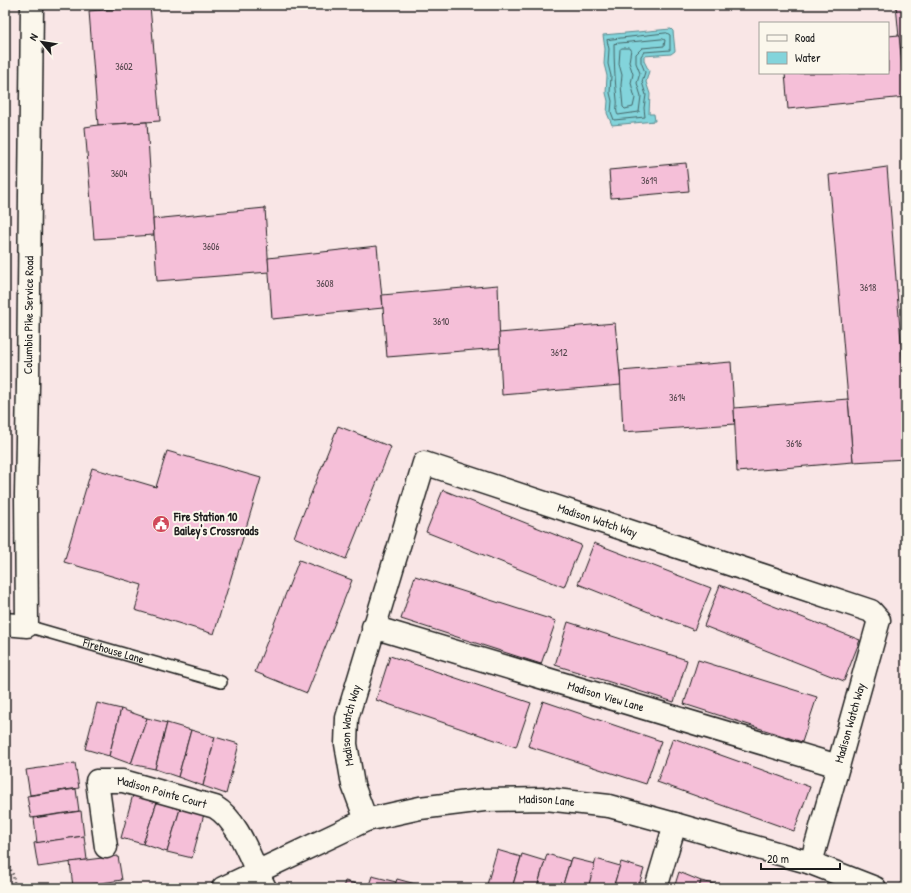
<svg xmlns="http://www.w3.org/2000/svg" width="911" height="893" font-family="'Patrick Hand',sans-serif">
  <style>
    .water { fill: #83d4db; stroke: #5a8a8f }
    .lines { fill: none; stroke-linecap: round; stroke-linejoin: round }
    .shore { stroke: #456668; stroke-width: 1 }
    .building { fill: #f5bfd8; stroke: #1c1c1c }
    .service-casing { stroke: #1c1c1c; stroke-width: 14 }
    .minor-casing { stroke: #1c1c1c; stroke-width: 25 }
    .path { stroke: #1c1c1c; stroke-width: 2.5; stroke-dasharray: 1 3; stroke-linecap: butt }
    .service { stroke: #fbf7ec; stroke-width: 11 }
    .minor { stroke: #fbf7ec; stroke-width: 22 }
    .labels { text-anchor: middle; stroke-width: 4; stroke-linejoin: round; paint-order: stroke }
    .number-label { font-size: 10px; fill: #52454b }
    .street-label { font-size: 12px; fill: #1c1c1c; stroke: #fbf7ec }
    .poi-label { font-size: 12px; font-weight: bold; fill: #1c1c1c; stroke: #fbf7ec; text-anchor: start }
  </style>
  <rect width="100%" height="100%" fill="#f9e6e6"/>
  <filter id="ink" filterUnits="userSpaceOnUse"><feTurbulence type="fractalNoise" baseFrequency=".025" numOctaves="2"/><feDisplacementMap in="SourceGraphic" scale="8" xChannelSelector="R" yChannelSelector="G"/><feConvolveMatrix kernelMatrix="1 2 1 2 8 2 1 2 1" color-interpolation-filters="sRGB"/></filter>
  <g filter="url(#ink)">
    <polygon class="water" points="671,29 673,31 675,51 671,54 644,56 644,61 649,71 646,82 650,94 649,114 654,114 655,121 612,125 607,113 608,101 606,93 607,76 604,64 605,49 603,35"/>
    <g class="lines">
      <g class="shore">
        <polygon points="667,33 670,35 670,50 644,52 641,56 641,62 645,72 642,82 646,95 644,108 645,117 614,120 611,112 612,101 610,93 611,76 608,64 609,49 607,40"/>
        <path d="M663 39 665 40 664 46 642 48 636 54V63L640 73 637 83 641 96 639 112 618 115C615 110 618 105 617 100 615 81 614 63 614 44Z"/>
        <polygon points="622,48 629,48 631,49 629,62 633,74 631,83 635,98 633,107 625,109 623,107 621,85 622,75 619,64 620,50"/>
      </g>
    </g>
    <g class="building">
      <polygon points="99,5 159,5 99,10"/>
      <polygon points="896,5 906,5 906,48 900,48"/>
      <polygon points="150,6 160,121 98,125 89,11"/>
      <polygon points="899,35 905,97 788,109 785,73 888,73 888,36"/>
      <polygon points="147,122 154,235 94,239 85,127 98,125"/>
      <polygon points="686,163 689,191 611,198 609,170"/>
      <polygon points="887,167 906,403 906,459 853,462 848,399 829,175"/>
      <polygon points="265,208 269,272 157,281 153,219"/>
      <polygon points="377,246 383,308 272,319 268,258"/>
      <polygon points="498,285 500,348 387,357 382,295"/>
      <polygon points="615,323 621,385 502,395 499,333"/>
      <polygon points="731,362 735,424 623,432 620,371"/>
      <polygon points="848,399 853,462 737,472 734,408"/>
      <polygon points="338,426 391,447 346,559 294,537"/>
      <polygon points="167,451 261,478 214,634 135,610 142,585 64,562 92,468 156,487"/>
      <polygon points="443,490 581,545 564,587 426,532"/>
      <polygon points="594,543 711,588 694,630 578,584"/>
      <polygon points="299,560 352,580 307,693 255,672"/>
      <polygon points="415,576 556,621 541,664 401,619"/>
      <polygon points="720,585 860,640 844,681 704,626"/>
      <polygon points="568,622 687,660 674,702 555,665"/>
      <polygon points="390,656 531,703 516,747 376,700"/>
      <polygon points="698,660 817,697 802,742 684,704"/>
      <polygon points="543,701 661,741 646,784 528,746"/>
      <polygon points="97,703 121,709 109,756 85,749"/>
      <polygon points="121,709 147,718 131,764 109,756"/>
      <polygon points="147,718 167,723 155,769 131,764"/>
      <polygon points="167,723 191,730 178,777 155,769"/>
      <polygon points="191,730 215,737 203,786 178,777"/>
      <polygon points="215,737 239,744 226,794 203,786"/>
      <polygon points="673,738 810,787 794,831 657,782"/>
      <polygon points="75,763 79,788 30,795 26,770"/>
      <polygon points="76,789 79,811 31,818 27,796"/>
      <polygon points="134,791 158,799 143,844 121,838"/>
      <polygon points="158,799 180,809 167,852 143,844"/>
      <polygon points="180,809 204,814 192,858 167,852"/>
      <polygon points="81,811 84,836 37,843 34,818"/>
      <polygon points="84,836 87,860 38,867 34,843"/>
      <polygon points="497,850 521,857 512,888 486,888"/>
      <polygon points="522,854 545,861 537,888 512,888"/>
      <polygon points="547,854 570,861 562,888 537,888"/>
      <polygon points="118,856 122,880 73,887 70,862"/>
      <polygon points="571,858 595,864 588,888 562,888"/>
      <polygon points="596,859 620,866 613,888 588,888"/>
      <polygon points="621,862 644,869 638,888 613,888"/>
      <polygon points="679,872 701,881 699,888 674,888"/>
      <polygon points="372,876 396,882 394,888 368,888"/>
      <polygon points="397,879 419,885 418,888 394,888"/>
      <polygon points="345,881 368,887 368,888 343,888"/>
      <polygon points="701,881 727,887 699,888"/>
    </g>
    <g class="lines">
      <defs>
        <g id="service">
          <path id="s1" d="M27 626 221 682"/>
        </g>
        <g id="minor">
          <path id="s2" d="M5 624 27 626 26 495 28 384 32 5"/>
          <path id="s3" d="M373 627 838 766"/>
          <path id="s4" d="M366 820 353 785 346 744 347 718 424 463 871 611 879 620 811 863"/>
          <path id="s5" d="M106 847 97 781H123L215 807C240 822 251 862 265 888"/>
          <path id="s6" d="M223 888 366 820 420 808 484 800 546 799 609 806 675 824 811 863 875 888"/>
          <polyline points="656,888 675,824"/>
        </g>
      </defs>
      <use href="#service" class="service-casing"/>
      <use href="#minor" class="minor-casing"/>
      <polyline class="path" points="5,855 13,875 15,888"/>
      <use href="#service" class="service"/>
      <use href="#minor" class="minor"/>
    </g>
  </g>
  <defs>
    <symbol id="civic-disc" viewBox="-11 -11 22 22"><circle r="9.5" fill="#d1495b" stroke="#fbf7ec"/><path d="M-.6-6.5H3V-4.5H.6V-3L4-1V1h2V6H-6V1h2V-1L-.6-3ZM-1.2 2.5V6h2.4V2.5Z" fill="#fff"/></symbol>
  </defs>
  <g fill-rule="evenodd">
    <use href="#civic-disc" x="151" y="514" width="20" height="20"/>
  </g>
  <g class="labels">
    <g class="number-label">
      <text x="124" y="70">3602</text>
      <text x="119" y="177">3604</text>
      <text x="649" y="184">3619</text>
      <text x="211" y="250">3606</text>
      <text x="325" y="287">3608</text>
      <text x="868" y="291">3618</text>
      <text x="441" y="325">3610</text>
      <text x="559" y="356">3612</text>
      <text x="677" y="401">3614</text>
      <text x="794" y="447">3616</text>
    </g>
    <g class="street-label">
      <text dy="4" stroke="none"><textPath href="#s2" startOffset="333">Columbia Pike Service Road</textPath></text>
      <text dy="4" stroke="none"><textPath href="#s4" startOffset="554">Madison Watch Way</textPath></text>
      <text dy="4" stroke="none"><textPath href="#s1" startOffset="90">Firehouse Lane</textPath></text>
      <text dy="4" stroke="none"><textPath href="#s3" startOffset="243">Madison View Lane</textPath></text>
      <text transform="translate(850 723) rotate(-74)" y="4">Madison Watch Way</text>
      <text dy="4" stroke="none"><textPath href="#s4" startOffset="98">Madison Watch Way</textPath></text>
      <text dy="4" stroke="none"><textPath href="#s5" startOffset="133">Madison Pointe Court</textPath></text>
      <text dy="4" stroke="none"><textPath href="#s6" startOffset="341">Madison Lane</textPath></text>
    </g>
    <g class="poi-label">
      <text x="174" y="521">Fire Station 10<tspan x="174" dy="14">Bailey's Crossroads</tspan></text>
    </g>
  </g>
  <rect width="911" height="893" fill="none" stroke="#fbf7ec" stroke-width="20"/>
  <rect x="10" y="10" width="891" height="873" fill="none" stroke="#1c1c1c" stroke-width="1.5" filter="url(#ink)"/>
  <rect x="759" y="22" width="130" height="52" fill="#fbf7ec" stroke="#a29f99"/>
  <rect x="767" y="35" width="20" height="6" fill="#fbf7ec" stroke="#a29f99"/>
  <text x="795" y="42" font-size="12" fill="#1c1c1c">Road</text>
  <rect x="767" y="52" width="20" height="12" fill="#83d4db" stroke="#a29f99"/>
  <text x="795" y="62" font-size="12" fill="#1c1c1c">Water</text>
  <g transform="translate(42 42) rotate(300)" stroke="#fbf7ec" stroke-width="3" paint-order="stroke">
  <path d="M0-3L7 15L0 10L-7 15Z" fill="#1c1c1c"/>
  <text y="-6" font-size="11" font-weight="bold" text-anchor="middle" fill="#1c1c1c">N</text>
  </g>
  <path d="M761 863v6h79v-6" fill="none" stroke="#1c1c1c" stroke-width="2"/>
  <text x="767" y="863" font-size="12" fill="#1c1c1c" stroke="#fbf7ec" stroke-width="3" paint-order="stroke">20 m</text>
</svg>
